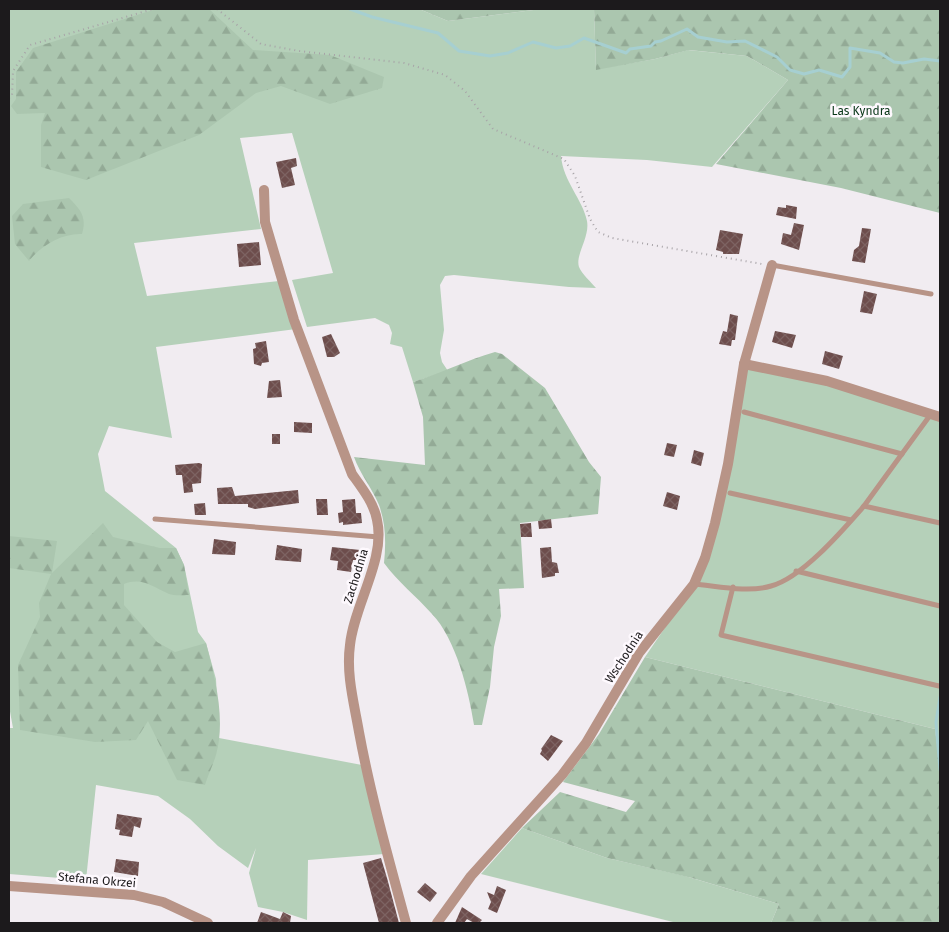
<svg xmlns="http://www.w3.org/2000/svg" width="949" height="932" font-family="'Fira Sans',sans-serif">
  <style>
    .green { fill: #b5d0b9 }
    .forest { fill: url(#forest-firs) }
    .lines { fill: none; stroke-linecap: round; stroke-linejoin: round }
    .stream { stroke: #a6cfd1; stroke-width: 3 }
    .building { fill: url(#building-cross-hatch) }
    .path { stroke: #a7a3a7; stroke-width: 2; stroke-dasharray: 1 4; stroke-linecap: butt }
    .service { stroke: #b89487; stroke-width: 5 }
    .minor { stroke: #b89487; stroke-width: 10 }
    .labels { text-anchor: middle; stroke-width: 5; stroke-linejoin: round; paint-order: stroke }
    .park-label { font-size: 12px; fill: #083617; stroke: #fef9fe }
    .street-label { font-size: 12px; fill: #1c1a1c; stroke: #fef9fe }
  </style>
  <defs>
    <pattern id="forest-firs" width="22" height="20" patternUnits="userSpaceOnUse" patternTransform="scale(1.25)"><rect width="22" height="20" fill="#abc6af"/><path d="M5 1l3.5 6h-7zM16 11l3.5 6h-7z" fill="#93aa96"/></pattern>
    <pattern id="building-cross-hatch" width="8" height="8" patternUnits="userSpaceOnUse" patternTransform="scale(1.25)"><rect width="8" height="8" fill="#6d4d4c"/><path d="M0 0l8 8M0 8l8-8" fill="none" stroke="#7d6362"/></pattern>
  </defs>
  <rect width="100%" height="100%" fill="#f1ecf1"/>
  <g class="green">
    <path d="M9 9H419L448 21 541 9H594L596 69 655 59 688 50 747 56 788 80 712 167 647 160 561 156C563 181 583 200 587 221 590 237 575 255 579 267 582 274 591 282 596 288L569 287 454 275 445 276 440 285 444 330 440 353 442 362 448 371 413 382 402 347 390 344 392 333 389 325 375 318 307 327 292 280 333 273 292 133 240 138 261 229 134 243 147 296 279 281 296 329 156 347 172 438 109 426 98 454 105 491 176 548 184 565 198 632 206 643 216 679 219 738 362 765 384 854 308 860 307 920 283 912 258 907 249 873 256 848 248 868 218 846 190 819 158 796 96 785 86 880 9 874V728H13L9 706Z"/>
    <polygon points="748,360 940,416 940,772 935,729 645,657 701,575"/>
    <polygon points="522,828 607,858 685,876 779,904 771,923 677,923 481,874"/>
  </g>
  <g class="forest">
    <polygon points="156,9 209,9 253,50 330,55 384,77 382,88 330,104 281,86 256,93 199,135 86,180 41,167 41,125 45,113 17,114 11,106 16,99 16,72 33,48"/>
    <polygon points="419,9 541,9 448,21"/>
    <polygon points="594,9 940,9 940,213 841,188 716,164 788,80 747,56 689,50 655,59 596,70"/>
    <path d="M69 198C81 210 87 217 82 234 63 233 41 245 29 261L15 244 12 216 23 204Z"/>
    <path d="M495 352 502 354 545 388 589 462 601 477 598 514 520 523 524 588 499 589 501 616 494 647 490 687 482 725H474C469 692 456 639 432 614 416 596 398 582 384 563 386 544 386 524 379 505 372 488 360 474 354 457L425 465 423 417 413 382C441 373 467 360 495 352Z"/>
    <path d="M103 523 113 537 160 548H176L184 565 189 595C183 595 174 596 169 594 152 587 143 577 124 584V605L157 642 175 652 206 643C215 678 226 719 216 755 213 765 208 775 205 785L177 780 148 721 136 740 95 742 20 730 18 665 40 617 39 603 51 574 9 568V536L57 541 52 573Z"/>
    <polygon points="645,657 935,729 940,768 940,923 771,923 779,904 692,878 607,858 522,828 560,792 626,812 635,801 563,782 599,734"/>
  </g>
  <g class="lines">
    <g class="stream">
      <polyline points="350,9 372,17 438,33 459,51 490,56 508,53 533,42 556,48 570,46 584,38 626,53 630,49 651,46 655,42 661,41 687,29 698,37 727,42 745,41 777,57 790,70 804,74 819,70 842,77 850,67 850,48 880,53 894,62 903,63 924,59 940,61"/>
      <polyline points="940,697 936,722 940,770"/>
    </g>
  </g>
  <g class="building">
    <polygon points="296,158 297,166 291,168 295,185 282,188 276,162"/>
    <polygon points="786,205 797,207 796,219 776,215 778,207 786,208"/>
    <polygon points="794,223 804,225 799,250 781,244 783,233 791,235"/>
    <polygon points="862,228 871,229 865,263 852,261 854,250 859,246"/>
    <polygon points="720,230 743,234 739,254 723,254 723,252 716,250"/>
    <polygon points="259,242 261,265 239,267 237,244"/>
    <polygon points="864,291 877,294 872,314 860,312"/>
    <polygon points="730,314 738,316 735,340 732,340 731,346 719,344 723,331 727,332"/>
    <polygon points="775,331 796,335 792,348 772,342"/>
    <polygon points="331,334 340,353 334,357 327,357 322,337"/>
    <polygon points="266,341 269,362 262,363 261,366 254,364 253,349 256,348 255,343"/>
    <polygon points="825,351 843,356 839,369 822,364"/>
    <polygon points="280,380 282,397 267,398 269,381"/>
    <polygon points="294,422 312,423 312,433 294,432"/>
    <rect x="272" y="434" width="8" height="10"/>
    <polygon points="667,443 677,445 674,457 664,455"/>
    <polygon points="694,450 704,453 701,466 691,463"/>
    <polygon points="199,463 202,464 201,483 192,484 193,492 184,493 182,475 176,475 175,465"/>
    <polygon points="232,487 235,496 298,490 299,503 255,509 248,507 248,504 218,504 217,488"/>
    <polygon points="667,492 680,496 677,510 663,506"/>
    <polygon points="316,499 327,499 328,515 317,515"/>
    <polygon points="355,499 356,513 361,513 362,523 343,525 343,522 339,523 338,513 343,512 342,500"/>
    <polygon points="205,503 206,515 195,515 194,504"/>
    <polygon points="551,519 552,528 539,529 538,521"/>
    <polygon points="531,523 532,537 521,537 520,524"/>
    <polygon points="214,539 236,542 235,555 212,554"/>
    <polygon points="277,545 302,549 301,562 275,560"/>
    <polygon points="332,547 360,550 359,560 353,560 351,572 337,570 338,561 330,560"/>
    <polygon points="551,547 552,562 557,563 559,573 555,573 555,576 542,578 540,548"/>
    <polygon points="551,735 563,741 548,761 540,754 542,750 541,749"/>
    <polygon points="117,814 142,818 140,828 134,826 132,837 119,835 120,830 115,829"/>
    <polygon points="381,858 387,878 399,923 379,923 363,863"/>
    <polygon points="116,859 139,862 138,876 114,872"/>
    <polygon points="425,883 437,893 430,902 417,892"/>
    <polygon points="497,886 506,890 497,913 488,909 491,902 487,892 494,895"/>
    <polygon points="462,907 482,920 479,923 474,923 467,919 464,923 455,923"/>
    <polygon points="261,912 280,919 283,912 291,916 290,923 257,923"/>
  </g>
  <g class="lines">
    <g class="path">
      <polyline points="217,9 261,44 299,51 404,63 445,75 465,91 493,129 564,159 575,176 590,219 598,232 612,238 762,264"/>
      <polyline points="9,98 12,96 13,71 30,45 153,9"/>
    </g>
    <g class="service">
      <polyline points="772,265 931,294"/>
      <polyline points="744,412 902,454"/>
      <polyline points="931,414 864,506 940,523"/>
      <polyline points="730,493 851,520"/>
      <polyline points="155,519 379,537"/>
      <polyline points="796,571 940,606"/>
      <path d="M694 584C717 586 748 593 771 586 802 578 843 530 864 506"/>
      <polyline points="733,587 721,635 939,686"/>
    </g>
    <g class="minor">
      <path d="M264 190 265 222 294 320 352 474C362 488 374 503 377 520 386 559 354 605 350 645 346 674 354 703 359 732 371 797 389 860 406 923"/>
      <polyline points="744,364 827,381 940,417"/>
      <polyline points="9,886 134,895 163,902 208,923"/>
      <polyline points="437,923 471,876 562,775 586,743 639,653 694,584 705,558 715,523 728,464 744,364 772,265"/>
    </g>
  </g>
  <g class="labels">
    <g class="park-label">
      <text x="861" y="115">Las Kyndra</text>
    </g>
    <g class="street-label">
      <text transform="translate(356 576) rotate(-73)" y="4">Zachodnia</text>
      <text transform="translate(624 657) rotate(-57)" y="4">Wschodnia</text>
      <text transform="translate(97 880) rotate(5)" y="4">Stefana Okrzei</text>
    </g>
  </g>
  <rect width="949" height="932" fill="none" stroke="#1c1a1c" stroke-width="20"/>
</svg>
